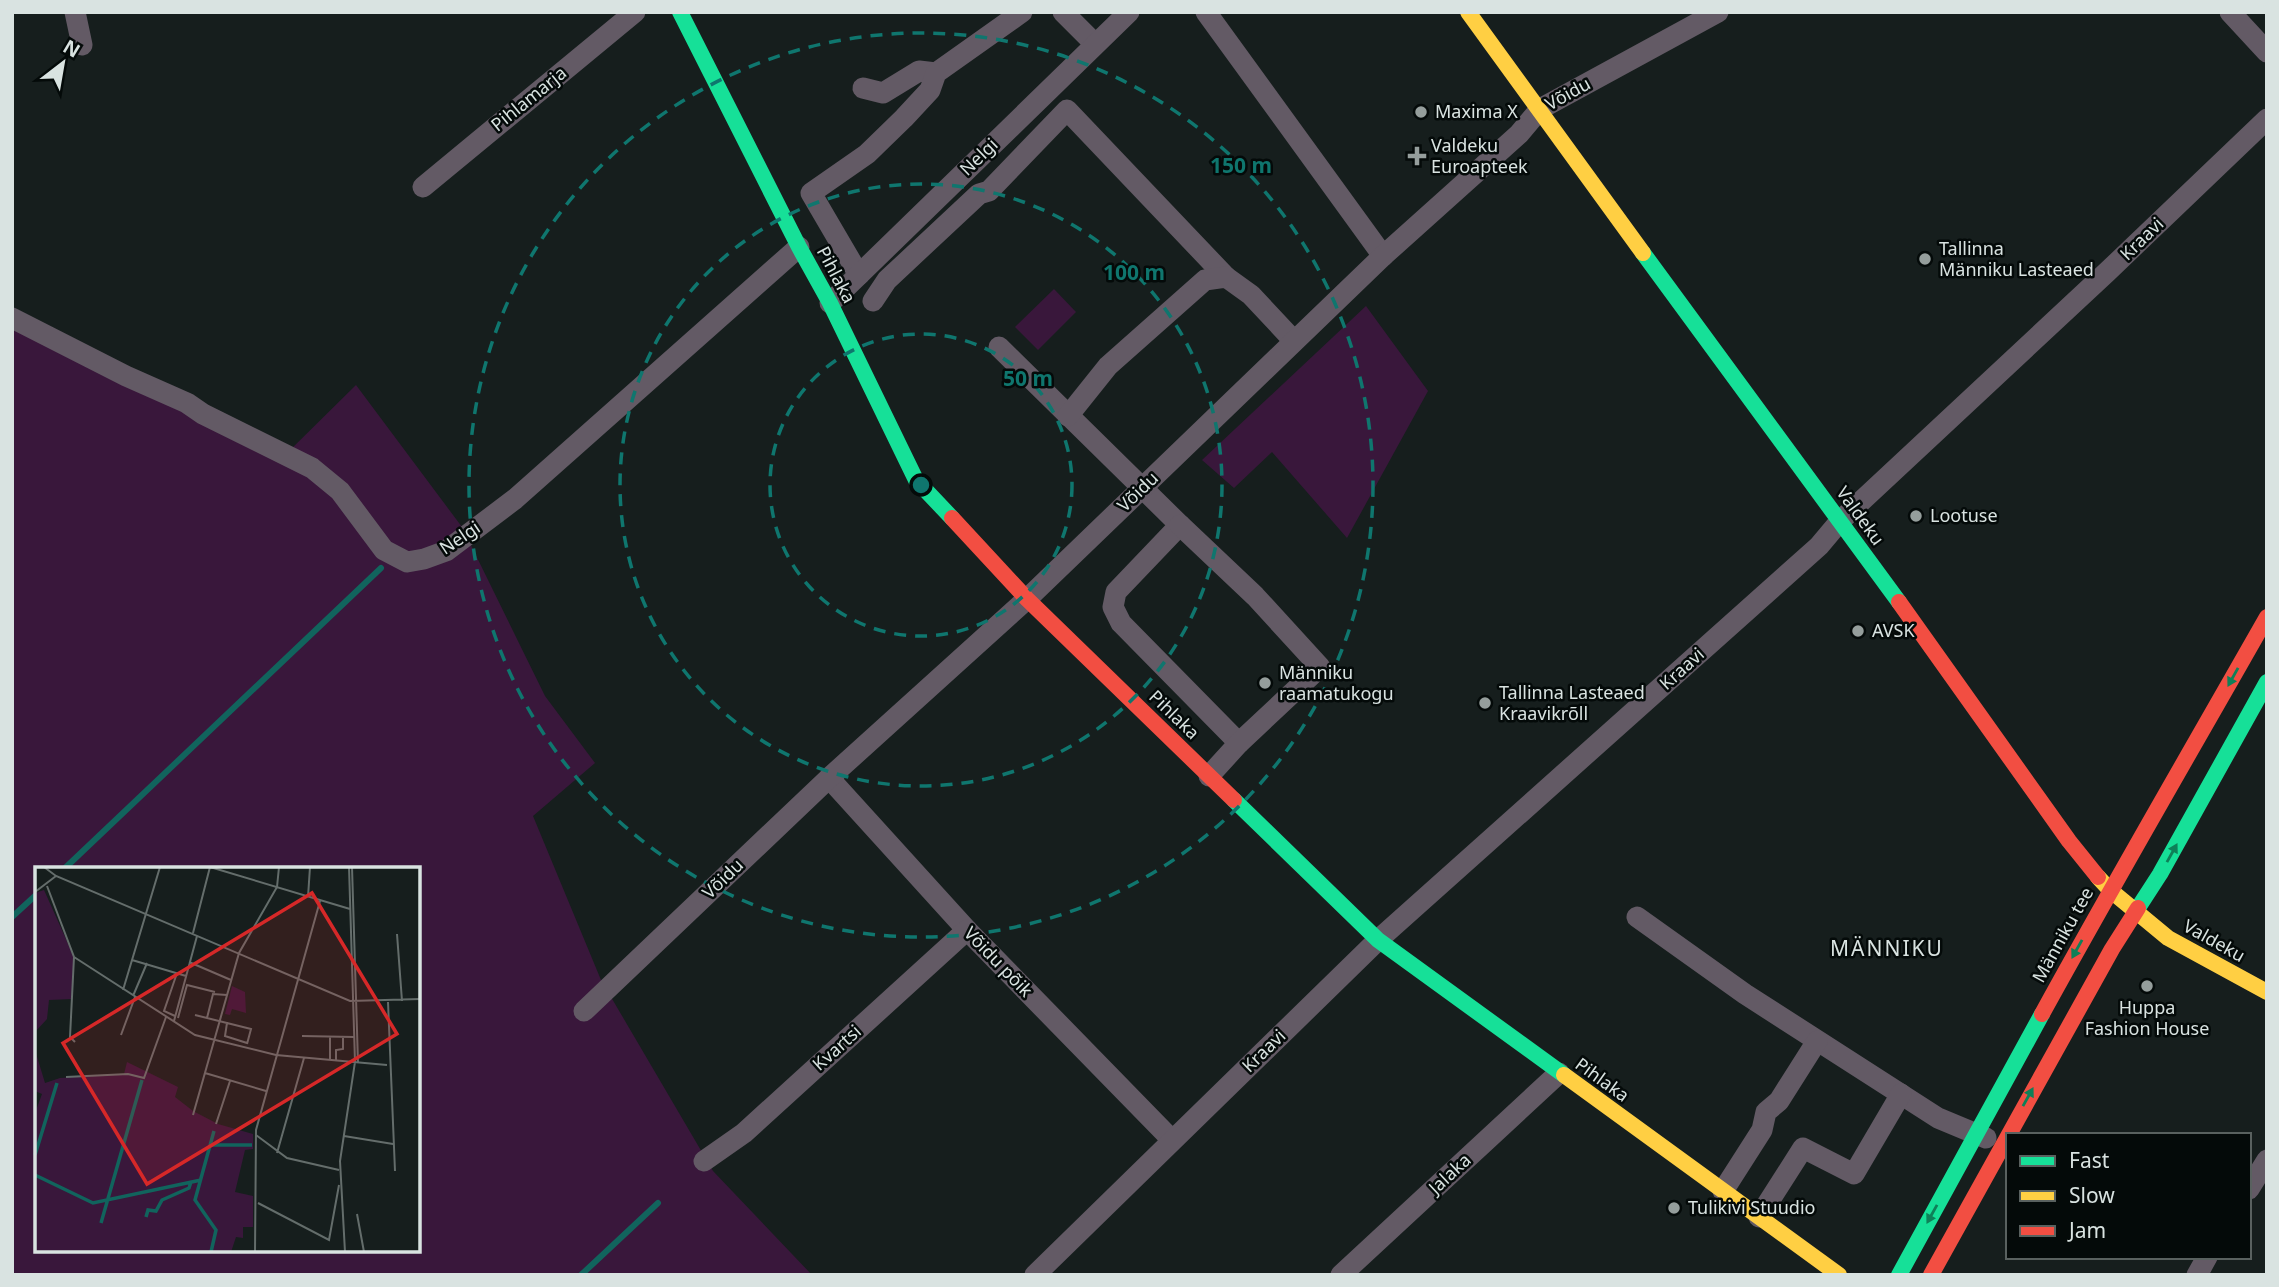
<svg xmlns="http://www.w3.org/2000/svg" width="2279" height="1287" font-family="'Noto Sans',sans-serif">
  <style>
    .green { fill: #39173b; fill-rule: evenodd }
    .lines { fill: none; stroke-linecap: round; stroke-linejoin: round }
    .stream { stroke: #11645d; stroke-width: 6 }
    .street { stroke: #635a65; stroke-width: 21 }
    .fast { stroke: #16e098; stroke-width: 16 }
    .slow { stroke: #ffcf43; stroke-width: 16 }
    .jam { stroke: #f24e42; stroke-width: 16 }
    .oneway { fill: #0e8058 }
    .ring { fill: none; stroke: #0f766e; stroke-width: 3.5; stroke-dasharray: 12 9 }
    .poi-dot { fill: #959e9c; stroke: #040a09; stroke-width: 2.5 }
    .labels { text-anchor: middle; stroke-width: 5; stroke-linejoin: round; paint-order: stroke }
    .street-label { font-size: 18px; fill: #d9e3e1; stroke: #040a09 }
    .poi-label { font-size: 18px; fill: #d9e3e1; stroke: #040a09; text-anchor: start }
    .quarter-label { font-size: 21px; letter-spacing: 2px; fill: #d9e3e1; stroke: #040a09 }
    .inset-river { fill: none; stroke: #11645d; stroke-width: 3.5 }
    .inset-road { fill: none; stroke: #646d6b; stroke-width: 2 }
    .view { fill: #d62828; fill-opacity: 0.15; stroke: #d62828; stroke-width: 3.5 }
    .inset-edge { fill: none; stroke: #d9e3e1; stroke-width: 3.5 }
    .centre { fill: #0f766e; stroke: #040a09; stroke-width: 3.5 }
    .ring-label { font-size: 21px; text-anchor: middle; font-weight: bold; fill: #0f766e; stroke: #040a09; stroke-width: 5; stroke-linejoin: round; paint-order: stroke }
  </style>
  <rect width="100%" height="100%" fill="#161e1d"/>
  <g class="green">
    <polygon points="1054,289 1076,312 1038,350 1015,327"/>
    <polygon points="1366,306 1428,391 1347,538 1272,452 1234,488 1202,460"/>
    <path d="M12 322 283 457 356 385 462 527 545 696 595 763 533 816 601 980 713 1171 812 1275H12ZM37 869H418V1250H37Z"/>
  </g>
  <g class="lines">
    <g class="stream">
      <polyline points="64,869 381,568"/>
      <polyline points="12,917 37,894"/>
      <polyline points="581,1275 658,1203"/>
    </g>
    <g class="street">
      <polyline points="75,12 82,45"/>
      <polyline points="1063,12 1095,44"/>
      <polyline points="1206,12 1383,256"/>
      <polyline points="2230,12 2267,52"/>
      <polyline points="863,88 883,93 919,71 936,73"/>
      <polyline points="423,187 635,12"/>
      <polyline points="859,275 811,193 867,154 904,118 930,90 936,73 1022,12"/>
      <polyline points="873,301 887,280 979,194 989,191 1067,110 1226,277"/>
      <polyline points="830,303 1129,12"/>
      <polyline points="12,318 126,376 187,403 203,414 312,468 340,491 384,550 407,562 424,559 446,551 515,499 799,247"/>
      <polyline points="999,347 1180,525 1116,592 1113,607 1121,623 1239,743"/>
      <polyline points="1068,416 1108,366 1205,280 1226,277 1251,295 1294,341"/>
      <polyline points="1180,525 1255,596 1320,667 1239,743 1209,776"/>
      <polyline points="829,778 967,930 1172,1140"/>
      <polyline points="1637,917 1745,994 1938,1118 1986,1138"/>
      <polyline points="584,1011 829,778 1027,599 1383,256 1519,134 1540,109 1718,12"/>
      <polyline points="704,1161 744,1133 967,930"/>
      <polyline points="2249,1189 2267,1160"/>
      <polyline points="1723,1191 1762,1130 1766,1112 1779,1101 1817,1041"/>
      <polyline points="1759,1217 1803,1148 1854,1174 1901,1094"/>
      <polyline points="1035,1275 1378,940 1819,546 1840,521 2107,272 2267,119"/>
      <polyline points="1341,1275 1559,1073"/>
      <polyline points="2197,1275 2207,1257"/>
    </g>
    <g class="fast">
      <polyline points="680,12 799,247 830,303 916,480 952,518"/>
      <polyline points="1643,253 1899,602"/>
      <polyline points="1234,800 1378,940 1564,1075"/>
      <polyline points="2138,908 2160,874 2267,682"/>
      <polyline points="1899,1275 2042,1014"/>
    </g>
    <g class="slow">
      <polyline points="1468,12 1643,253"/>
      <polyline points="2098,877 2110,890 2168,938 2267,992"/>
      <polyline points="1564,1075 1839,1275"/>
    </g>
    <g class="jam">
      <polyline points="952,518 1027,599 1234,800"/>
      <polyline points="1899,602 2069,841 2098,877"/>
      <path d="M2042 1014C2115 881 2192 749 2267 617"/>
      <polyline points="1931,1275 2112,949 2138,908"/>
    </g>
  </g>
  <defs><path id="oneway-solid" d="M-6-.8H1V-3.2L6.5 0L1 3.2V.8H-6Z" transform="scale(1.75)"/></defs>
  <g class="oneway">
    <use href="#oneway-solid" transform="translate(2233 677) rotate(119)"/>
    <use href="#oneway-solid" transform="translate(2172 853) rotate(-61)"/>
    <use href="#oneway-solid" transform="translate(2077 949) rotate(119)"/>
    <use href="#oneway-solid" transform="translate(2028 1097) rotate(-61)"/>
    <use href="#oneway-solid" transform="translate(1932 1214) rotate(119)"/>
  </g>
  <g class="ring">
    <circle cx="921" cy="485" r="151"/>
    <circle cx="921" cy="485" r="301"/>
    <circle cx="921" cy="485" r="452"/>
  </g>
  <g class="poi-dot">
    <circle cx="1421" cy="112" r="7"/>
    <path d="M1413.5 145.5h7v7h7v7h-7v7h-7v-7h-7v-7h7z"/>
    <circle cx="1925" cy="259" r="7"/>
    <circle cx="1916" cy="516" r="7"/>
    <circle cx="1858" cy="631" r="7"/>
    <circle cx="1265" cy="683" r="7"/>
    <circle cx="1485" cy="703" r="7"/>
    <circle cx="2147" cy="986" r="7"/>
    <circle cx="1674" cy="1208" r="7"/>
  </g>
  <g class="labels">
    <g class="street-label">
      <text transform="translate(1568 94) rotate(-29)" y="6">Võidu</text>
      <text transform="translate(529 99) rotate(-39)" y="6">Pihlamarja</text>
      <text transform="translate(979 157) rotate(-44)" y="6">Nelgi</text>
      <text transform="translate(2142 239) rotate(-44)" y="6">Kraavi</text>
      <text transform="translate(836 275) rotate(62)" y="6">Pihlaka</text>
      <text transform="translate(1138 492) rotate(-44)" y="6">Võidu</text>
      <text transform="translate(1860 516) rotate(54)" y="6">Valdeku</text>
      <text transform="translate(460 538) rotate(-34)" y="6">Nelgi</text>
      <text transform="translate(1682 669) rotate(-42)" y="6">Kraavi</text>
      <text transform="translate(1174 715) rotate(44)" y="6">Pihlaka</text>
      <text transform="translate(723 879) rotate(-44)" y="6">Võidu</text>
      <text transform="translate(2063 935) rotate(-61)" y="6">Männiku tee</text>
      <text transform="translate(2214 941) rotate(29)" y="6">Valdeku</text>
      <text transform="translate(998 962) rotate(46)" y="6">Võidu põik</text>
      <text transform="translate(837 1048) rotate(-42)" y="6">Kvartsi</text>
      <text transform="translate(1264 1051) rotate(-44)" y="6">Kraavi</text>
      <text transform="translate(1602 1080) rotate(36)" y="6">Pihlaka</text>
      <text transform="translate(1450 1174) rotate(-43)" y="6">Jalaka</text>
    </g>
    <g class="poi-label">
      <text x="1435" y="118">Maxima X</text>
      <text x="1431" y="152">Valdeku<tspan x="1431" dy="21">Euroapteek</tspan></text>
      <text x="1939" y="255">Tallinna<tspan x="1939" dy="21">Männiku Lasteaed</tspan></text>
      <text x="1930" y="522">Lootuse</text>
      <text x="1872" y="637">AVSK</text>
      <text x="1279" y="679">Männiku<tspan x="1279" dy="21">raamatukogu</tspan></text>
      <text x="1499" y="699">Tallinna Lasteaed<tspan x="1499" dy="21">Kraavikrõll</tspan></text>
      <text x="2147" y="1014" text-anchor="middle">Huppa<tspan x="2147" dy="21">Fashion House</tspan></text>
      <text x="1688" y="1214">Tulikivi Stuudio</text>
    </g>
    <g class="quarter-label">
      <text x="1887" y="956">MÄNNIKU</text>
    </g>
  </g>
  <g transform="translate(35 867)">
    <rect width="385" height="385" fill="#161e1d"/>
    <path d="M9 23 39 90 37 132 14 133 12 152 0 165V26ZM197 119 210 125 211 146 197 142 195 148 190 147ZM0 183 10 216 25 211 89 207 92 195 143 220 140 230 158 244 183 257 218 267V282L210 283 200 325 218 329V360H208V371L201 370 196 385H0V246L7 227 0 224Z" fill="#39173b"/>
    <path class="inset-river" d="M176 278H217M0 288 22 216M0 308 58 336 166 313M111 350 113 343 121 344 127 333 154 321 156 315M66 356 107 213M176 385 181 363 160 333 179 264"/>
    <path class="inset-road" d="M9 0 21 9 315 134 385 132M175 0 315 42M317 0 323 196M12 19 39 90 35 170 40 175M0 25 21 9M273 30 275 0M158 66 175 0M362 67 367 134M39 90 160 168 241 188 352 198M97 93 151 109M154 95 196 113M88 123 125 0M98 129 112 96M353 135 360 304M160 148 192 156 190 169 212 176M140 149 129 144 142 106M143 151 152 118 180 125M172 151 178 127 192 128M139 154 162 69M192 156 216 162 212 177M86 168 100 130M267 169 319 170M295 193V170M301 193V183L308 182V171M170 206 231 224M31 210 93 207 109 211 131 150M158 248 204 86 242 20 244 0M181 257 195 214M221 268 252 291 304 303M309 269 358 277M242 286 269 191M223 336 294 373 304 318M322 347 329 385M220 385 221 263 285 34M310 385 305 294 320 195 314 0"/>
    <path class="view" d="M277 26 362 167 112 317 28 176Z"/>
    <rect width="385" height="385" class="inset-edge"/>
  </g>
  <circle cx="921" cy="485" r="10" class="centre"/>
  <g class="ring-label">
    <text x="1241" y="173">150 m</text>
    <text x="1134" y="280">100 m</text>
    <text x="1028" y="386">50 m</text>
  </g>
  <rect width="2279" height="1287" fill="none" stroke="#d9e3e1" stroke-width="28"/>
  <rect x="2006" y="1133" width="245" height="126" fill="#040a09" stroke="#59615f" stroke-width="2"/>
  <rect x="2020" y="1156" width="35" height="10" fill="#16e098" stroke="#59615f" stroke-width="2"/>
  <text x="2069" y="1168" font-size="21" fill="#d9e3e1">Fast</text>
  <rect x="2020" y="1191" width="35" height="10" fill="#ffcf43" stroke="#59615f" stroke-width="2"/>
  <text x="2069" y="1203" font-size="21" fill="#d9e3e1">Slow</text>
  <rect x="2020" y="1226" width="35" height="10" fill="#f24e42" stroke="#59615f" stroke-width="2"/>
  <text x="2069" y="1238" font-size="21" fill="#d9e3e1">Jam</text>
  <g transform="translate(63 63) rotate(31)" stroke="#040a09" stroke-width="5" paint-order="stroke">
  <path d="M0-5L12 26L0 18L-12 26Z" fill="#d9e3e1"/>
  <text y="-10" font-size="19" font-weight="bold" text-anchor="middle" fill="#d9e3e1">N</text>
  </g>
</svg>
